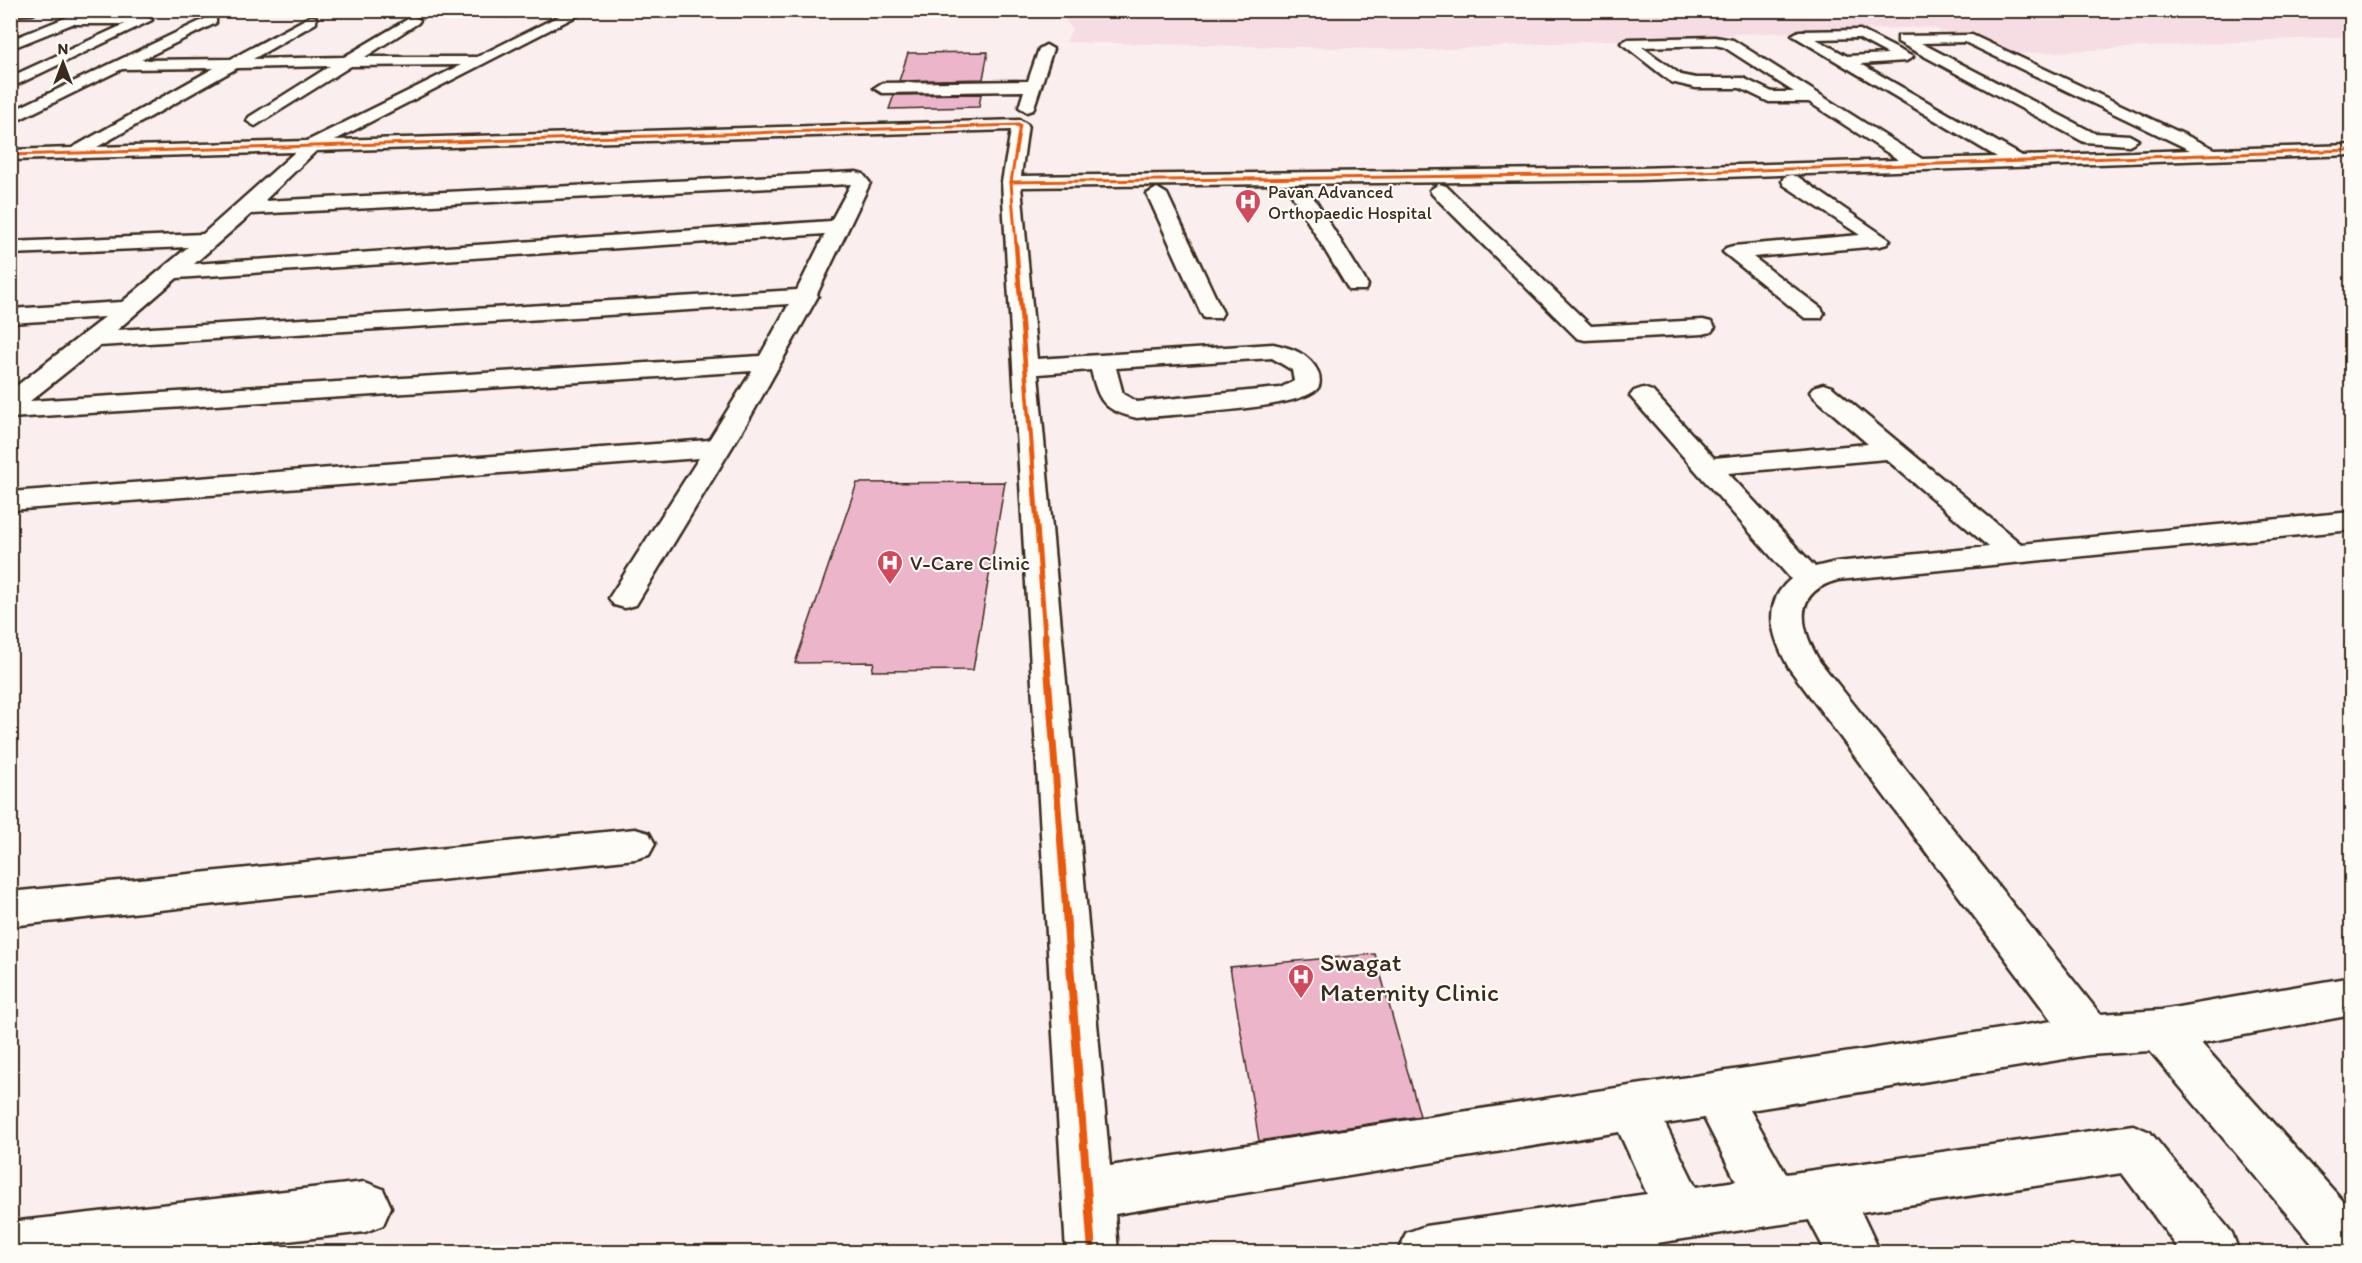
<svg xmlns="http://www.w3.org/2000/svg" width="2362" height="1263" font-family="Itim,sans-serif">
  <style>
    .built { fill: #f6dde3 }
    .building { fill: #edb5ca; stroke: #3b2a1e; stroke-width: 1.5 }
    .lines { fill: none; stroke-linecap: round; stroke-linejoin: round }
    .minor-casing { stroke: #3b2a1e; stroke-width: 5 }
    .minor { fill: #fdfcf7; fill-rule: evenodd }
    .cycleway-far4-casing { stroke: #fdfcf7; stroke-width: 4.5 }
    .cycleway-far3-casing { stroke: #fdfcf7; stroke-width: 8 }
    .cycleway-far2-casing { stroke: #fdfcf7; stroke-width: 8 }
    .cycleway-far1-casing { stroke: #fdfcf7; stroke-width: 10 }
    .cycleway-casing { stroke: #fdfcf7; stroke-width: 12 }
    .cycleway-far4 { stroke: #e8590c; stroke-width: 3 }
    .cycleway-far3 { stroke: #e8590c; stroke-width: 4.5 }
    .cycleway-far2 { stroke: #e8590c; stroke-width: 5 }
    .cycleway-far1 { stroke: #e8590c; stroke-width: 7 }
    .cycleway { stroke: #e8590c; stroke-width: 8 }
    .labels { text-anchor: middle; stroke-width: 4.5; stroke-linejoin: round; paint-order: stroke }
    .far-poi-label { font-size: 18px; fill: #3b2a1e; stroke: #fdfcf7; text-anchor: start }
    .poi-label { font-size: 21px; fill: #3b2a1e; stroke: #fdfcf7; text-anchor: start }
    .near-poi-label { font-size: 26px; fill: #3b2a1e; stroke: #fdfcf7; text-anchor: start }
  </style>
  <rect width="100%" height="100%" fill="#faeeee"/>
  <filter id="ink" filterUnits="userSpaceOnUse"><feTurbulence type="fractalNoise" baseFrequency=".0167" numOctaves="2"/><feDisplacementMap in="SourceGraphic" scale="12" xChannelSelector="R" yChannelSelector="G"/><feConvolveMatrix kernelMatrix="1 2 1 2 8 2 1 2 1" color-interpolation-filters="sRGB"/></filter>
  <g filter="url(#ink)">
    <polygon class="built" points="2351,10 2352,36 2014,54 1930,27 1710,35 1429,50 1066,42 1072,29 1059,11"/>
    <g class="building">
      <polygon points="988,52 983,79 899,81 908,53"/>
      <polygon points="981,94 979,107 889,109 894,95"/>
      <polygon points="1005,482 973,670 872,671 874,662 795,663 857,483"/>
      <polygon points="1375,954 1420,1116 1259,1141 1230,967"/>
    </g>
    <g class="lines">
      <defs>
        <g id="minor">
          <polygon points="10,10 39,10 33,14 10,15"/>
          <polygon points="501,10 516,10 507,16 502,15"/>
          <path d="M571 10H588L335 140 1020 120 1028 125 1021 176 1639 168 1899 160 1809 102H1769L1740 88H1696L1671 82 1621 43 1628 39 1715 37 1733 40 1922 159 1997 157 1792 35 1799 31 1860 30 1913 57 1906 61 1861 64 2022 156 2190 150 1965 42 1921 43 2094 133 2129 135 2138 140 2129 145 2084 142 1898 42V36L1972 35 2215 149 2352 145V155L1639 180 1021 187 1037 359 1273 344C1291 348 1309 353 1318 372 1320 377 1321 385 1317 389 1296 410 1171 414 1137 418 1104 410 1099 403 1091 370L1038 374 1110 1166 2052 1021 1789 668C1773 639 1760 604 1791 579L1630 396 1634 391 1643 388 1652 391 1714 458 1868 444 1814 397 1810 392 1814 387 1823 384 1832 387 2021 544 2352 512V530L1838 580C1791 592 1800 629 1820 662L2100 1014 2161 1010 2352 977V1015L2201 1043 2352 1211V1252H2319L2150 1051 2089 1055 1750 1110 1786 1174 2133 1125 2150 1132 2232 1233 2239 1252H2181L2122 1173 1861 1212 1880 1252H1826L1809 1220 1657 1243 1660 1252H1399L1406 1233 1425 1226 1647 1194 1619 1132 1115 1214 1118 1252H1066L1002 182 1011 130 316 151 264 201 856 172 863 174 870 183 817 294 818 296 751 416 636 605 625 608 614 605 609 598 699 458 10 510V492L709 440 752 371 10 418V391L105 317 10 323V309L122 302 188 247 10 254V242L203 234 295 152 10 160V150L72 148 214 68 122 69 10 124V112L211 16 216 17V23L141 60 231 59 311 16 316 17V23L253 59 344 57 413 16 420 20 418 23 365 57H477ZM1858 38 1888 54 1847 56 1816 39ZM1715 45 1724 47 1794 92H1772L1743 78H1696L1681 75 1642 47ZM461 65 307 141 97 147 237 68 330 66 249 117 247 121 255 126 351 66ZM851 184 831 221 194 264 251 214ZM825 234 797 290 117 330 177 278ZM789 304 760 356 30 401 99 346ZM1272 358 1292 370 1294 381 1280 388 1137 402 1123 394 1116 368ZM1886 459 1989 547 1836 562 1815 567 1728 473ZM1704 1118 1736 1181 1696 1187 1665 1124Z"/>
          <polygon points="70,16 145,16 152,20 10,88 10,77 125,24 72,24 10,49 10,40"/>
          <polygon points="1046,45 1053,49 1033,110 1027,112 1019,107 1024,91 882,93 874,88 882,83 1028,81 1039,49"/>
          <polygon points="1791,175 1798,177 1890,240 1887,244 1880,246 1753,257 1821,308 1824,313 1821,318 1805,318 1723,252 1726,248 1733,246 1860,235 1784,185 1782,181 1784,177"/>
          <polygon points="1439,184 1446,186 1591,326 1703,320 1711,322 1715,327 1711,332 1703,334 1585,340 1577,338 1432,194 1430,190"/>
          <polygon points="1300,186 1310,192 1368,285 1365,290 1349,290 1346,285 1290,192"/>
          <polygon points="1157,188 1167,194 1223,313 1220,318 1204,318 1201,313 1147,194"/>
          <polygon points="635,829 649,833 655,844 649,855 635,859 10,926 10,892"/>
          <polygon points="365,1182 383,1189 391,1207 383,1225 365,1232 193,1252 10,1252 10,1222"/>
        </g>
      </defs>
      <use href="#minor" class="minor-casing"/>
      <use href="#minor" class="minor"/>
      <defs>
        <g id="cycleway-far4">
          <polyline points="10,155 1020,125 1011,182 1016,245"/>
          <polyline points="1011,182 1639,174 2352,150"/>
        </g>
        <polyline id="cycleway-far3" points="1016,244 1029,418"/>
        <polyline id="cycleway-far2" points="1029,416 1045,636"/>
        <polyline id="cycleway-far1" points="1045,635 1066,913"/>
        <polyline id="cycleway" points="1066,912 1092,1252"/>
      </defs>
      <use href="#cycleway-far4" class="cycleway-far4-casing"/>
      <use href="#cycleway-far3" class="cycleway-far3-casing"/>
      <use href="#cycleway-far2" class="cycleway-far2-casing"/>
      <use href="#cycleway-far1" class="cycleway-far1-casing"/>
      <use href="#cycleway" class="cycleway-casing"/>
      <use href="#cycleway-far4" class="cycleway-far4"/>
      <use href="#cycleway-far3" class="cycleway-far3"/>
      <use href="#cycleway-far2" class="cycleway-far2"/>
      <use href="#cycleway-far1" class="cycleway-far1"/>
      <use href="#cycleway" class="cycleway"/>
    </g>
  </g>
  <defs>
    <symbol id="hospital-pin" viewBox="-11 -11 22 30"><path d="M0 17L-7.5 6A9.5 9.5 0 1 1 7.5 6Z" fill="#d1495b" stroke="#fdfcf7"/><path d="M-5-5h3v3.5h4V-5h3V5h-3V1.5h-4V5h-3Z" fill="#fff"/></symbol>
  </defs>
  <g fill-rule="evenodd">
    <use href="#hospital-pin" x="1233" y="187" width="30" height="40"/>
    <use href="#hospital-pin" x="875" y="548" width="30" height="40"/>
    <use href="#hospital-pin" x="1286" y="962" width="30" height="40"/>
  </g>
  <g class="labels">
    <g class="far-poi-label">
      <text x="1268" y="198">Pavan Advanced<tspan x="1268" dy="21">Orthopaedic Hospital</tspan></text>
    </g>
    <g class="poi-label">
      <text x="910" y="570">V-Care Clinic</text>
    </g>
    <g class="near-poi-label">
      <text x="1320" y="971">Swagat<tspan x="1320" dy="30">Maternity Clinic</tspan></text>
    </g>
  </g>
  <rect width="2362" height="1263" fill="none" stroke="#fdfcf7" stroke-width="36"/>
  <rect x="18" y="18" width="2326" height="1227" fill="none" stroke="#3b2a1e" stroke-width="2" filter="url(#ink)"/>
  <g transform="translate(63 63)" stroke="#fdfcf7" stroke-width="4.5" paint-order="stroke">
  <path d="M0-4.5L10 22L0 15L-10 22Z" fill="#3b2a1e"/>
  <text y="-9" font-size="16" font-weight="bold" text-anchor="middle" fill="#3b2a1e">N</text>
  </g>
</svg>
